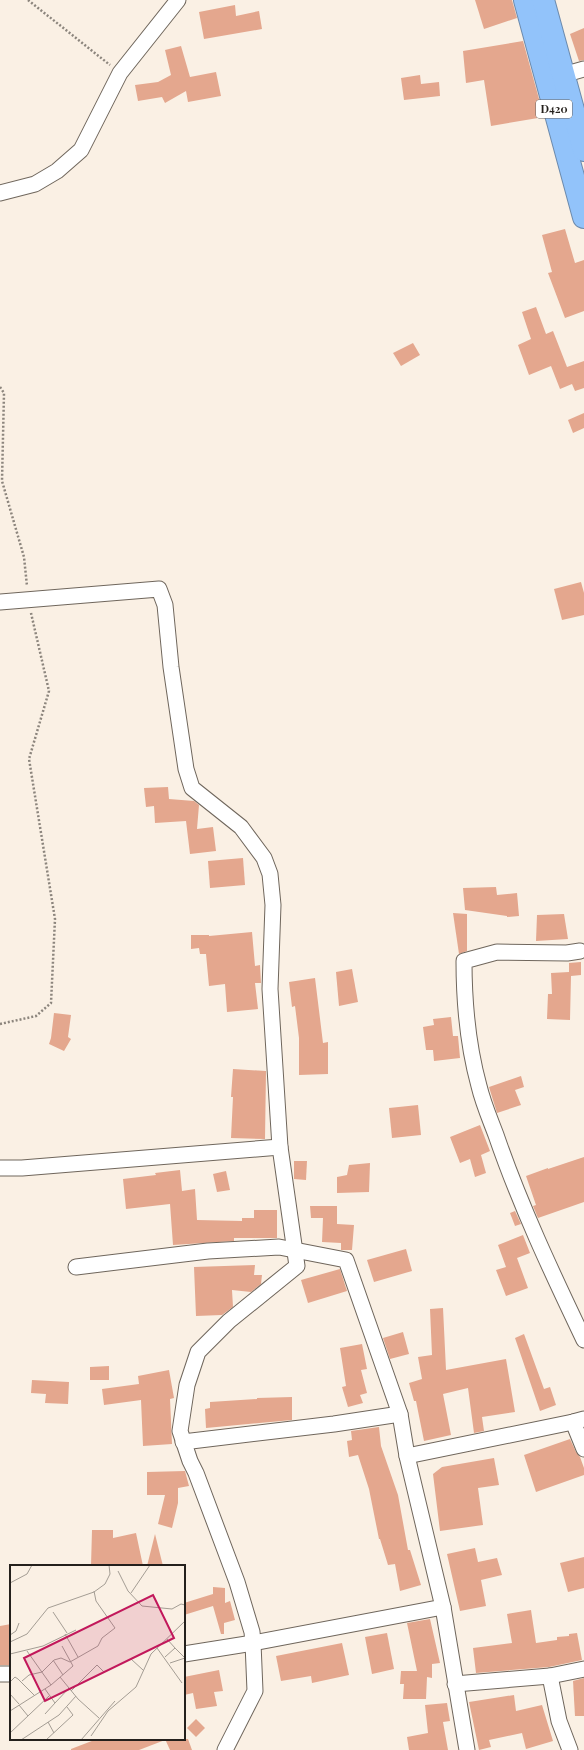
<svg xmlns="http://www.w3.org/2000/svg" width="584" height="1750" font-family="'Playfair Display',serif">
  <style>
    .building { fill: #e4a78e }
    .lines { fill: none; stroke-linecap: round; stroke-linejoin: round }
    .street-casing { stroke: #6f665c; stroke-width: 17 }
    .highway-casing { stroke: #6c8aac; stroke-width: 24 }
    .path { stroke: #8c857d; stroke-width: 2.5; stroke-dasharray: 2 2; stroke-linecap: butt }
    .street { stroke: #fff; stroke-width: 15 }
    .highway { stroke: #92c3fa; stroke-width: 22 }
    .labels { text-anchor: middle; stroke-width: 4; stroke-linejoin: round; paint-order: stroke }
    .shield { fill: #fff; stroke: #666360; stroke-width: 1 }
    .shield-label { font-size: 11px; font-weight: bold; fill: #24201c }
    .inset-road { fill: none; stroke: #a49d94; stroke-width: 1 }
    .view { fill: #c2185b; fill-opacity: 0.15; stroke: #c2185b; stroke-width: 2 }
    .inset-edge { fill: none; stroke: #24201c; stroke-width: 2 }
  </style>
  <rect width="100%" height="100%" fill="#faf0e4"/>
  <g class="building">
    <polygon points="475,0 512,0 517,18 484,29"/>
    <polygon points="235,5 236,16 259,11 262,29 204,39 199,12"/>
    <polygon points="584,28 584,60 579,61 570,34"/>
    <polygon points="523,41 544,117 491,126 484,80 466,83 463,51"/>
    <polygon points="181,46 190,77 216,72 221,96 188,102 186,91 165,103 162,97 138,101 135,85 158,82 171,75 165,50"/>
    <polygon points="420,75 421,84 439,82 440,96 404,100 401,78"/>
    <polygon points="565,229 575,263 584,260 584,311 565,318 548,273 552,272 542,235"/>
    <polygon points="536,307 546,334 553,331 567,367 584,361 584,388 575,391 572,384 560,389 551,366 529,375 518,345 531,339 522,312"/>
    <polygon points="413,343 420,355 401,366 393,353"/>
    <polygon points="584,413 584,428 573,433 568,420"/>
    <polygon points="581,582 584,593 584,615 562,620 554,589"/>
    <polygon points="168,787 169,799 194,801 199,805 197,829 213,827 216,851 190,854 186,821 155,823 154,806 146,807 144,788"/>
    <polygon points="243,858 245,885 210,888 208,861"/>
    <polygon points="496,887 497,895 517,893 519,916 507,917 507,916 465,910 463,888"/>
    <polygon points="453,913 467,914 467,951 459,954"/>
    <polygon points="564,914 568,939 536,941 537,915"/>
    <polygon points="252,932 255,966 260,965 261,983 255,983 258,1009 227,1012 225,984 209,986 206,954 200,954 199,948 191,949 191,935 209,935 209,936"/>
    <polygon points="581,962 581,975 571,976 570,1020 547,1019 548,994 552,994 551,973 569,972 569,963"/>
    <polygon points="352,969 358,1002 339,1006 336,972"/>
    <polygon points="315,978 323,1043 328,1042 328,1074 299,1075 299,1038 295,1006 292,1007 289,982"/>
    <polygon points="54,1013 71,1015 68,1037 71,1039 64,1051 49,1044 51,1038"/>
    <polygon points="451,1017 453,1036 458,1036 460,1058 434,1061 433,1050 426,1050 423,1027 434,1025 433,1019"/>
    <polygon points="233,1069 266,1071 265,1139 231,1138 233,1097 231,1097"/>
    <polygon points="521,1076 524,1087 515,1090 521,1105 497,1113 489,1087"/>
    <polygon points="418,1105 421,1135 392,1138 389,1108"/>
    <polygon points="480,1125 490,1151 481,1155 486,1173 475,1177 470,1159 460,1163 450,1137"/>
    <polygon points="584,1157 584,1202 538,1218 533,1206 536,1205 526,1176 548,1168 548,1169"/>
    <polygon points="294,1161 307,1161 306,1180 294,1179"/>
    <polygon points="370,1163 369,1192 337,1193 337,1177 347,1175 349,1165"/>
    <polygon points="180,1170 182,1191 195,1189 197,1220 242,1221 242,1218 254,1218 254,1210 277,1210 277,1238 234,1238 234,1241 173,1245 170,1204 126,1209 123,1179 156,1175 155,1173"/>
    <polygon points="226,1171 230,1190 217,1192 213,1174"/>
    <polygon points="310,1206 337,1206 337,1224 354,1225 352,1250 341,1250 341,1243 322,1242 323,1218 311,1218"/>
    <polygon points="515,1211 521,1224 515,1226 510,1213"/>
    <polygon points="523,1235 530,1253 517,1258 528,1288 506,1296 496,1270 506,1267 498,1245"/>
    <polygon points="406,1249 412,1271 374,1282 367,1260"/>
    <polygon points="255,1265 254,1275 262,1275 261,1284 251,1292 232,1290 233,1307 222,1315 196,1316 194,1267"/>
    <polygon points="340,1269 347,1291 308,1303 301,1280"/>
    <polygon points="443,1308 446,1370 506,1359 515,1412 482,1417 484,1431 474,1433 468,1388 443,1394 451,1435 424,1441 416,1401 414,1401 409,1383 422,1379 418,1357 432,1355 430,1309"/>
    <polygon points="403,1332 409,1354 390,1359 383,1338"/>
    <polygon points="524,1334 544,1389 550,1387 556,1405 540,1411 515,1338"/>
    <polygon points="362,1344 367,1369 361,1370 367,1393 360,1395 363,1403 348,1407 342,1387 346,1386 340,1348"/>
    <polygon points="109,1366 109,1380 90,1380 90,1367"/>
    <polygon points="169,1370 174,1398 170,1399 172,1444 143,1446 141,1400 104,1405 102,1389 139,1384 138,1376"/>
    <polygon points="32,1380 69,1382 68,1404 45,1403 46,1394 31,1393"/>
    <polygon points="292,1397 292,1420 206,1428 205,1409 210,1408 210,1402 257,1399 257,1398"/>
    <polygon points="379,1427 381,1446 398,1495 408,1550 410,1550 421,1585 400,1591 395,1564 388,1565 380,1539 379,1539 369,1489 358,1455 349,1457 347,1441 352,1440 351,1431"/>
    <polygon points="570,1439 576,1452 580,1457 584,1468 584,1475 536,1492 524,1455"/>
    <polygon points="494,1458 499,1485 478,1488 483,1525 440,1531 433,1474 442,1467"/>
    <polygon points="185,1471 189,1486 178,1488 178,1503 172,1528 158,1524 165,1495 147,1495 147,1472"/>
    <polygon points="92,1530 113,1530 113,1538 136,1533 143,1566 91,1566"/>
    <polygon points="155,1534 163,1566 147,1566"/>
    <polygon points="475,1548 478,1562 497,1558 502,1575 481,1580 486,1606 460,1611 447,1554"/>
    <polygon points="584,1557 584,1588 568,1592 560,1563"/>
    <polygon points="213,1587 225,1588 225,1603 230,1601 235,1620 224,1623 224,1634 221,1634 213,1606 184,1615 184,1603 213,1594"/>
    <polygon points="531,1610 536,1643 557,1640 557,1637 569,1636 569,1634 577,1633 582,1660 549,1667 476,1673 473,1648 512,1643 507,1614"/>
    <polygon points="430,1619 440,1663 432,1664 432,1678 427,1677 426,1699 403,1699 404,1684 400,1684 401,1671 417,1671 407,1623"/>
    <polygon points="11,1624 11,1665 0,1665 0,1626"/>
    <polygon points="387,1633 394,1669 372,1674 365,1637"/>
    <polygon points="342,1643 349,1675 312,1683 311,1676 281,1681 276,1656"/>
    <polygon points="219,1670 223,1691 214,1692 217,1706 196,1709 193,1693 184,1695 184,1677"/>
    <polygon points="584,1678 584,1716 575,1716 573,1681"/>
    <polygon points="514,1695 516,1711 542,1705 553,1741 526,1749 522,1733 489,1740 491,1747 479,1750 469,1702"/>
    <polygon points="447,1703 450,1721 443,1722 448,1750 409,1750 407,1737 428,1733 425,1705"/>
    <polygon points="196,1719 205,1728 196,1737 187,1728"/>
    <polygon points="97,1739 165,1739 165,1740 139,1750 71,1750 71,1749"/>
    <polygon points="165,1739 188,1739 192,1750 170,1750"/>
  </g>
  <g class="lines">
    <defs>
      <g id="street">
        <polyline points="563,75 584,69"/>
        <polyline points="0,193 35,184 57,171 81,150 120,73 178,0"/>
        <polyline points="0,602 159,589 165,605 171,667 186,769 192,788 241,827 264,858 270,874 273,905 270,989 280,1147 297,1266 229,1321 198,1352 187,1385 180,1431 190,1461 196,1473 237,1582 252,1632 253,1643 255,1691 225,1750"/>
        <path d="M580 951 567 953 497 952 464 961C464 1003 468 1046 479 1086 483 1103 490 1119 496 1135 520 1205 552 1273 584 1340"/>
        <polyline points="0,1168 22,1168 280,1147"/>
        <polyline points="76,1267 208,1251 279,1247 346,1260 400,1414 407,1456 443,1607 467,1750"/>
        <polyline points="573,1422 584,1449"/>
        <polyline points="183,1442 334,1424 400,1414"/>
        <polyline points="407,1456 573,1422 584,1419"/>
        <polyline points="184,1654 253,1643 443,1607"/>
        <polyline points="0,1674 11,1674"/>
        <polyline points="550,1676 559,1721 570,1750"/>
        <polyline points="455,1684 550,1676 584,1669"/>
      </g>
      <g id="highway">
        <polyline points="525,0 584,217"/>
        <polyline points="543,0 584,150"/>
      </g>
    </defs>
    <use href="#street" class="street-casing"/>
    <use href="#highway" class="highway-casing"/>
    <g class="path">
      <polyline points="28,0 110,65"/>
      <polyline points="0,387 4,393 2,481 24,557 27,586"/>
      <polyline points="0,1024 36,1016 51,1003 55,919 29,759 49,691 31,613"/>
    </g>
    <use href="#street" class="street"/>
    <use href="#highway" class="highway"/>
  </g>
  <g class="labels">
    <rect class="shield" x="536" y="100" width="36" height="18" rx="3"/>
    <g class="shield-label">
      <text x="554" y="113">D420</text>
    </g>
  </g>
  <g transform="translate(10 1565)">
    <rect width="175" height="175" fill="#faf0e4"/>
    <path class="inset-road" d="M108 6 118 26 132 41 162 44 171 39 175 40M0 18 17 9 22 0M121 28 140 0M43 47 57 68M55 69 68 92M0 70 6 66 9 58M0 77 17 69 38 43 84 27 95 19 100 9 99 0M147 83 172 118M17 86 41 120M0 89 33 81 66 65M155 92 165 83 157 74M121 94 133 105M43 95 53 110M160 98 175 93 165 83M50 112 68 134 89 153M12 116 19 110 32 107 44 95 51 93 60 97 88 81 92 73 105 63 86 36 84 26M0 117 5 112 8 114 25 131M61 126 87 100 94 107M0 129 9 139M45 138 59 123M9 140 18 151M0 146 41 120 63 101 52 81M35 149 45 138 35 124M38 157 44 168M0 168 39 131M81 171 98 146 126 122 141 89 175 56M11 175 49 150 66 131M36 175 63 150 57 142M71 175 105 136"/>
    <path class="view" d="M143 30 164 73 35 136 14 93Z"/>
    <rect width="175" height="175" class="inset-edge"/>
  </g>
</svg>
